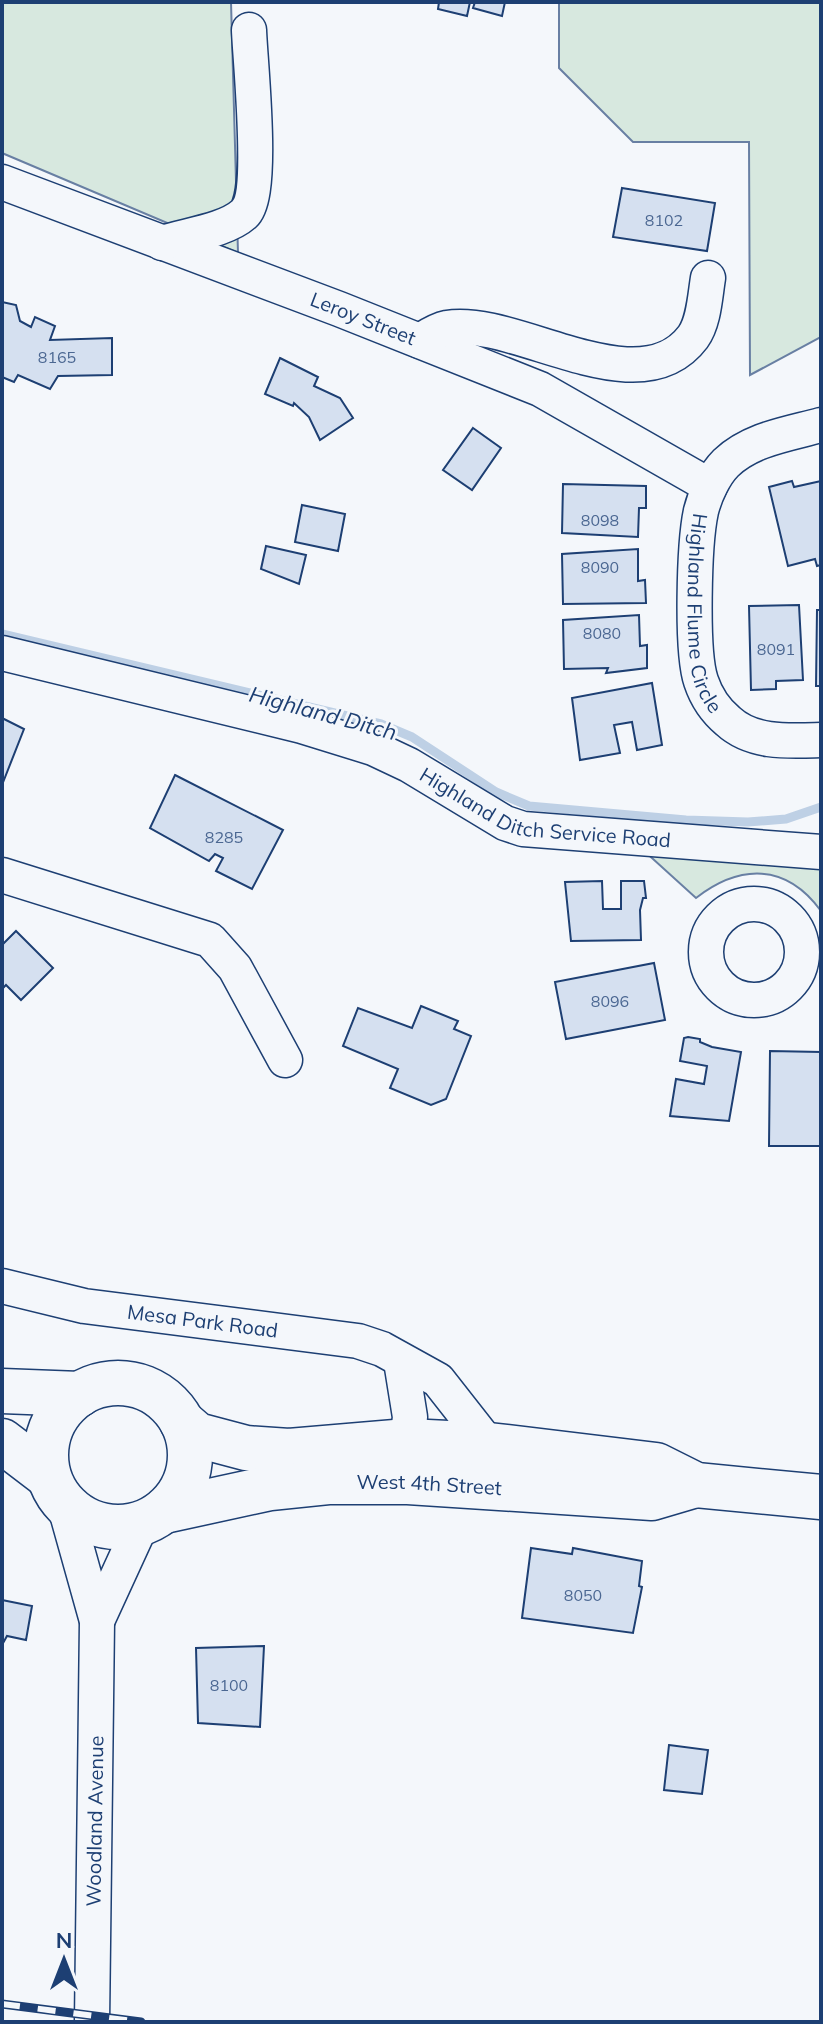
<svg xmlns="http://www.w3.org/2000/svg" width="823" height="2024" font-family="Mulish,sans-serif">
  <style>
    .green { fill: #d7e8df; stroke: #687fa3; stroke-width: 2 }
    .lines { fill: none; stroke-linecap: round; stroke-linejoin: round }
    .stream { stroke: #bed0e5; stroke-width: 9 }
    .building { fill: #d5e0f0; stroke: #1d3f73; stroke-width: 2 }
    .minor-casing { stroke: #1d3f73; stroke-width: 37 }
    .major-casing { stroke: #1d3f73; stroke-width: 47 }
    .minor { stroke: #f4f7fb; stroke-width: 34 }
    .major { stroke: #f4f7fb; stroke-width: 44 }
    .rail-casing { stroke: #1d3f73; stroke-width: 9 }
    .rail { stroke: #f4f7fb; stroke-width: 6; stroke-dasharray: 18; stroke-linecap: butt }
    .labels { text-anchor: middle; stroke-width: 6; stroke-linejoin: round; paint-order: stroke }
    .number-label { font-size: 16px; fill: #4b6792 }
    .street-label { font-size: 20px; fill: #1d3f73; stroke: #f4f7fb }
    .water-label { font-size: 22px; font-style: italic; fill: #1d3f73; stroke: #f4f7fb }
  </style>
  <rect width="100%" height="100%" fill="#f4f7fb"/>
  <g class="green">
    <polygon points="2,2 231,2 238,253 2,153"/>
    <polygon points="559,2 821,2 821,337 750,375 749,142 633,142 559,68"/>
    <path d="M642 849 821 863V911C786 863 740 864 696 898Z"/>
  </g>
  <g class="lines">
    <polyline class="stream" points="2,634 381,724 412,737 496,792 529,806 686,820 748,822 786,819 821,807"/>
  </g>
  <g class="building">
    <polygon points="439,2 470,2 467,16 438,9"/>
    <polygon points="475,2 505,2 502,16 473,8"/>
    <polygon points="622,188 715,203 707,251 613,237"/>
    <polygon points="2,302 16,305 20,321 31,327 35,317 55,326 50,340 112,338 112,375 58,376 50,389 18,375 14,382 2,377"/>
    <polygon points="280,358 318,377 314,386 340,398 353,418 320,440 309,417 294,403 293,406 265,394"/>
    <polygon points="473,428 501,448 472,490 443,470"/>
    <polygon points="792,481 794,487 821,481 821,565 817,566 815,559 788,566 769,487"/>
    <polygon points="563,484 646,486 646,508 639,508 638,537 562,533"/>
    <polygon points="302,505 345,514 338,551 295,542"/>
    <polygon points="266,546 306,555 299,584 261,569"/>
    <polygon points="638,549 638,581 645,580 646,603 563,604 562,554"/>
    <polygon points="799,605 803,680 776,681 776,689 751,690 749,606"/>
    <polygon points="817,610 821,610 821,686 816,686"/>
    <polygon points="639,615 640,646 647,645 647,668 606,673 608,668 564,669 563,620"/>
    <polygon points="652,683 662,745 637,750 632,722 614,725 620,753 580,760 572,698"/>
    <polygon points="2,718 24,729 2,785"/>
    <polygon points="175,775 283,830 252,889 216,871 223,858 215,854 209,861 150,828"/>
    <polygon points="602,881 603,909 621,909 621,881 644,881 646,898 643,898 640,910 641,940 571,941 565,882"/>
    <polygon points="16,931 53,968 21,1000 6,985 2,989 2,945"/>
    <polygon points="654,963 665,1020 566,1039 555,982"/>
    <polygon points="421,1006 458,1021 454,1029 471,1036 446,1099 431,1105 390,1088 398,1069 343,1046 358,1008 412,1028"/>
    <polygon points="688,1037 700,1039 700,1042 712,1047 741,1052 729,1121 670,1116 676,1079 704,1084 707,1066 680,1061 684,1038"/>
    <polygon points="770,1051 821,1052 821,1146 769,1146"/>
    <polygon points="531,1548 572,1554 573,1548 642,1561 639,1586 642,1587 633,1633 522,1618"/>
    <polygon points="2,1600 32,1606 26,1640 7,1636 2,1645"/>
    <polygon points="264,1646 260,1727 198,1723 196,1648"/>
    <polygon points="669,1745 708,1750 702,1794 664,1790"/>
  </g>
  <g class="lines">
    <defs>
      <g id="minor">
        <path id="s1" d="M2 182 339 309 540 389 710 486"/>
        <path d="M162 243C186 235 225 231 244 214 265 195 250 62 249 30"/>
        <path d="M420 341C428 336 437 330 447 328 515 316 639 409 693 337 704 322 705 296 708 278"/>
        <path id="s2" d="M821 425C788 434 751 439 726 463 714 475 705 495 701 511 694 543 691 652 701 681 706 696 716 711 728 721 753 744 790 741 821 740"/>
        <path id="s3" d="M2 653 302 726 373 748 409 765 505 823 523 829 821 852"/>
        <polyline points="2,875 210,940 235,968 285,1060"/>
        <circle cx="754" cy="952" r="48"/>
        <path id="s4" d="M2 1286 84 1306 358 1341 382 1349 438 1380 489 1445"/>
        <polyline points="401,1361 410,1417 407,1441"/>
        <polyline points="64,1503 97,1621 92,2022"/>
        <polyline points="97,1621 142,1523"/>
      </g>
      <g id="major">
        <circle cx="118" cy="1455" r="72"/>
        <polyline points="2,1391 80,1394"/>
        <polyline points="182,1422 197,1435 246,1448 289,1451 407,1441 489,1445 656,1465 696,1485 821,1497"/>
        <polyline points="2,1441 48,1476"/>
        <path id="s5" d="M164 1511 270 1488 328 1482H408L652 1498 696 1485"/>
      </g>
    </defs>
    <use href="#minor" class="minor-casing"/>
    <use href="#major" class="major-casing"/>
    <use href="#minor" class="minor"/>
    <use href="#major" class="major"/>
    <defs>
      <polyline id="rail" points="2,2004 141,2022"/>
    </defs>
    <use href="#rail" class="rail-casing"/>
    <use href="#rail" class="rail"/>
  </g>
  <g class="labels">
    <g class="number-label">
      <text x="664" y="226">8102</text>
      <text x="57" y="363">8165</text>
      <text x="600" y="526">8098</text>
      <text x="600" y="573">8090</text>
      <text x="602" y="639">8080</text>
      <text x="776" y="655">8091</text>
      <text x="224" y="843">8285</text>
      <text x="610" y="1007">8096</text>
      <text x="583" y="1601">8050</text>
      <text x="229" y="1691">8100</text>
    </g>
    <g class="street-label">
      <text dy="7" stroke="none"><textPath href="#s1" startOffset="386">Leroy Street</textPath></text>
      <text dy="7" stroke="none"><textPath href="#s2" startOffset="262">Highland Flume Circle</textPath></text>
      <text dy="7" stroke="none"><textPath href="#s3" startOffset="570">Highland Ditch Service Road</textPath></text>
      <text dy="7" stroke="none"><textPath href="#s4" startOffset="204">Mesa Park Road</textPath></text>
      <text dy="7" stroke="none"><textPath href="#s5" startOffset="268">West 4th Street</textPath></text>
      <text transform="translate(95 1821) rotate(-89)" y="7">Woodland Avenue</text>
    </g>
    <g class="water-label">
      <text transform="translate(323 713) rotate(15)" y="8">Highland Ditch</text>
    </g>
  </g>
  <rect width="823" height="2024" fill="none" stroke="#1d3f73" stroke-width="8"/>
  <g transform="translate(64 1960)" stroke="#f4f7fb" stroke-width="6" paint-order="stroke">
  <path d="M0-6L14 30L0 20L-14 30Z" fill="#1d3f73"/>
  <text y="-12" font-size="22" font-weight="bold" text-anchor="middle" fill="#1d3f73">N</text>
  </g>
</svg>
